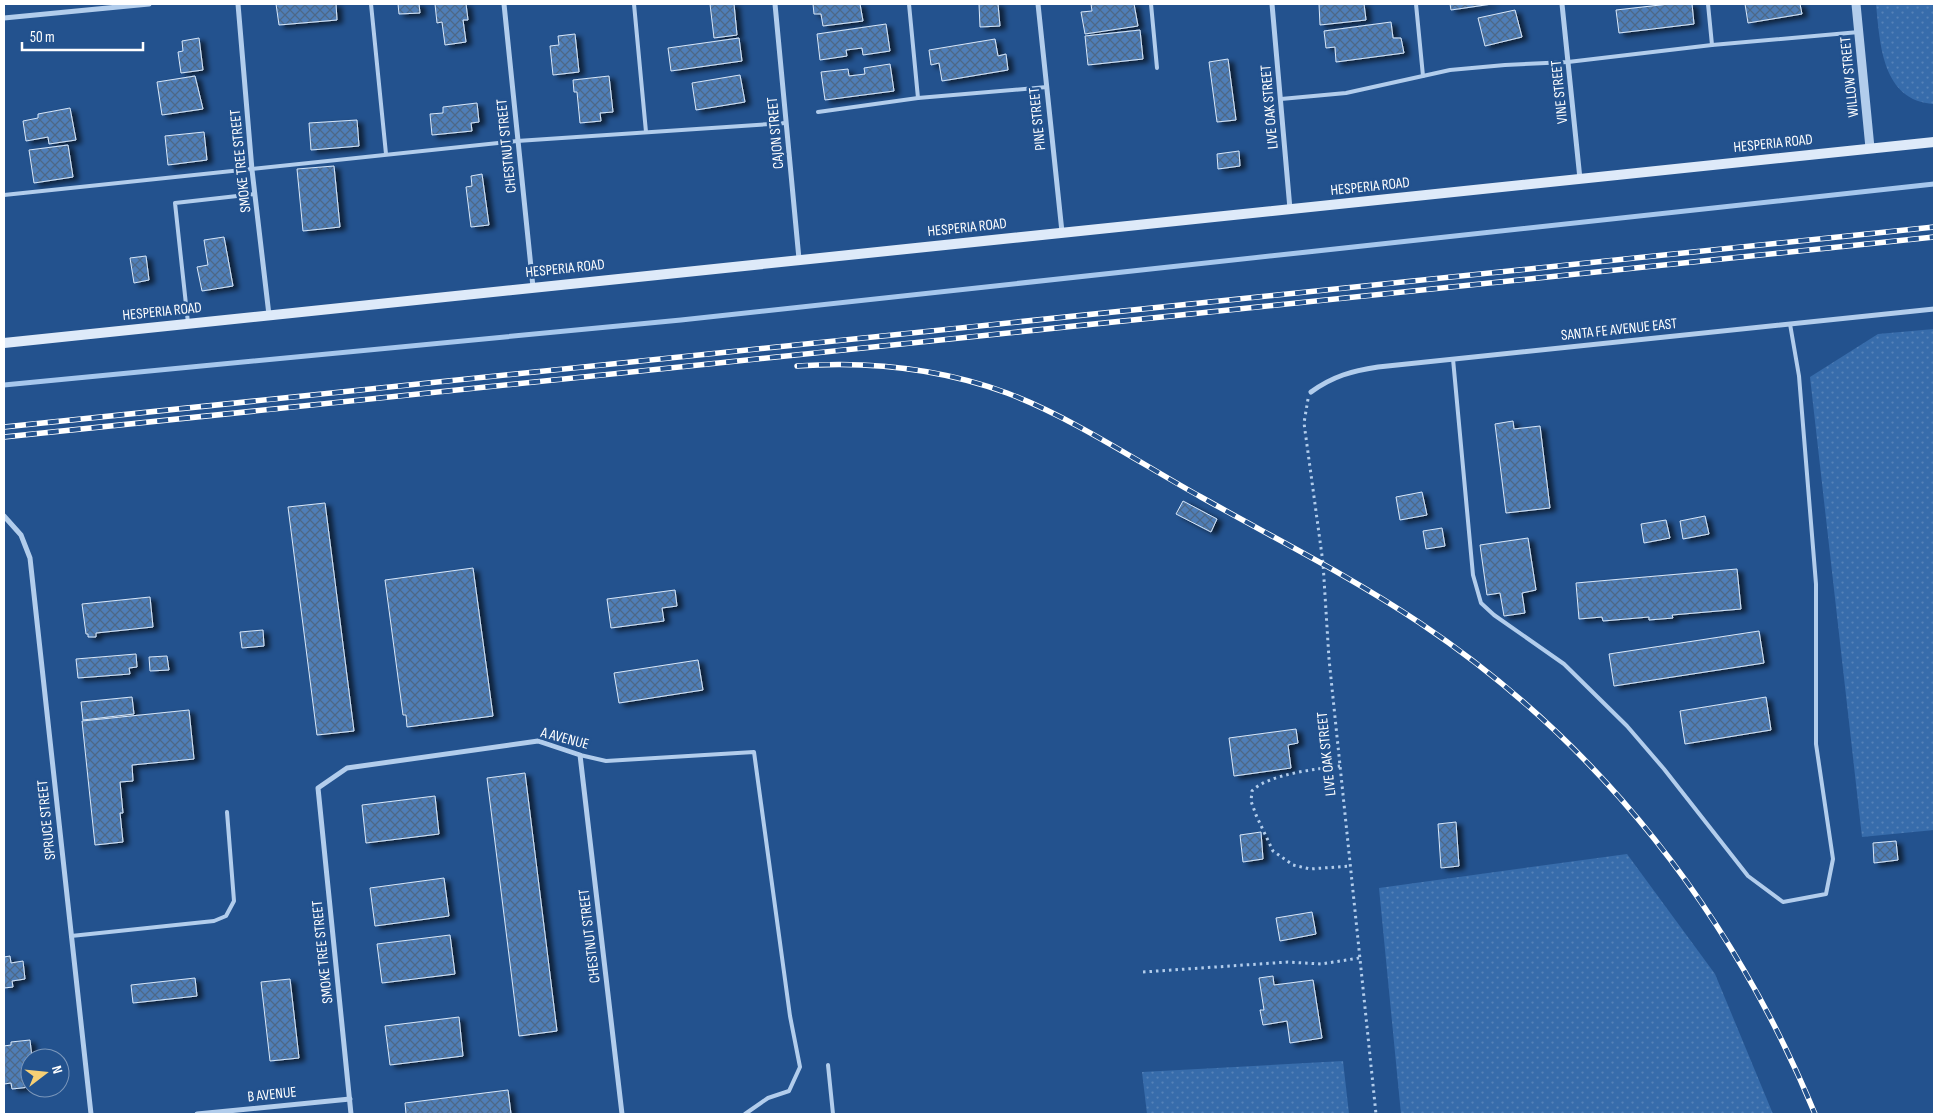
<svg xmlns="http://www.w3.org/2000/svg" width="1938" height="1118" font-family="'Sofia Sans Condensed',sans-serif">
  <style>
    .grass { fill: url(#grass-dots) }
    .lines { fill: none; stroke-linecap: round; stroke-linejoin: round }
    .stream { stroke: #a6c7ed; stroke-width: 5 }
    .building { fill: url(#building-cross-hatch); stroke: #d7e7f9; filter: url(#shadow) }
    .path { stroke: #b2cdec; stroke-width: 3; stroke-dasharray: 2.5 4; stroke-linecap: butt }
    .service { stroke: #b2cdec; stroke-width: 4 }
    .minor { stroke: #b2cdec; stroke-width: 5 }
    .tertiary { stroke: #b2cdec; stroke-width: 9 }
    .secondary { stroke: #deeaf9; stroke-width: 10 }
    .rail-casing { stroke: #fff; stroke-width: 5.5 }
    .rail { stroke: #23528e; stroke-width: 4; stroke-dasharray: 11; stroke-linecap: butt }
    .labels { text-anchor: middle; stroke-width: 5; stroke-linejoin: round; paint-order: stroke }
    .street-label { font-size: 15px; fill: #fff; stroke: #23528e }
  </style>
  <defs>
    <pattern id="grass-dots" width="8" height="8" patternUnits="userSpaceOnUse" patternTransform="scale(1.25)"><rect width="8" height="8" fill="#376cab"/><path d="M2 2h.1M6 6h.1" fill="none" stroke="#5582b8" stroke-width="1.8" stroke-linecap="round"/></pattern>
    <pattern id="building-cross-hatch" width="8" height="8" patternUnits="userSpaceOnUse" patternTransform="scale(1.25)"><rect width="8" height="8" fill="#507eb7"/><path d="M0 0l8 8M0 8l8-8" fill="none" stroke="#4e6887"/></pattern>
    <filter id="shadow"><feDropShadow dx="5.5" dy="3" stdDeviation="2.5" flood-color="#0009"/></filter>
  </defs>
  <rect width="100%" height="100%" fill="#23528e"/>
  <g class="grass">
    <path d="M1876 4H1934V104C1882 101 1880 44 1876 4Z"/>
    <polygon points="1934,329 1934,830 1862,837 1810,377 1878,334"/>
    <polygon points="1627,854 1715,974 1773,1114 1401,1114 1379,888"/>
    <polygon points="1343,1061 1349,1114 1147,1114 1142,1072"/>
  </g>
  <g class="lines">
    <polyline class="stream" points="4,385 681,320 1934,184"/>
  </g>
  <g class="building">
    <polygon points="276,4 336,4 337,20 279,25"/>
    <polygon points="398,4 419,4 420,13 399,14"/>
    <polygon points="435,4 466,4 468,20 463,20 466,42 445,45 442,22 437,23"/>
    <polygon points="710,4 734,4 737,35 714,38"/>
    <polygon points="813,4 860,4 863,21 823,26 821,14 814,14"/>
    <polygon points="979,4 998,4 1000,26 980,27"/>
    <polygon points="1091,4 1134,4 1138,26 1085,34 1081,12 1092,11"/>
    <polygon points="1319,4 1364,4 1366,20 1320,25"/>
    <polygon points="1450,4 1492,4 1451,10"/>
    <polygon points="1669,4 1692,4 1694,24 1619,33 1616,10"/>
    <polygon points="1745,4 1800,4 1802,14 1748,23"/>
    <polygon points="1515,10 1522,37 1485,46 1478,18"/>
    <polygon points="1391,22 1393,38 1401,38 1404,53 1336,62 1335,47 1326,48 1324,31"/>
    <polygon points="886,24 890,51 863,55 862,48 846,50 847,56 820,60 817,34"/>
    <polygon points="1140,30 1143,59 1088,65 1085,36"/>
    <polygon points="575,34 579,72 553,75 550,46 559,45 558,36"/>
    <polygon points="199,38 203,70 181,73 178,52 183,51 182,41"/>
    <polygon points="739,38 742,61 671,71 668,48"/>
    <polygon points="995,39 998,56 1006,54 1008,70 942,81 939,63 931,65 929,50"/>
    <polygon points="1228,59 1236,120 1217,122 1209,62"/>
    <polygon points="890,64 894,91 825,100 821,72 848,69 849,76 865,74 864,68"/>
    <polygon points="740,75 745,102 696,110 692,83"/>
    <polygon points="195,76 203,109 162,115 157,82"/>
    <polygon points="609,76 613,112 600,113 601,121 580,123 577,92 574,92 573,80"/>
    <polygon points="477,103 479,122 471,123 472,131 432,135 430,114 443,113 443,107"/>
    <polygon points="70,108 76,140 49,144 48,137 26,141 23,121 38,118 38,114"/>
    <polygon points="357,120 359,146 311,150 309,123"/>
    <polygon points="204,132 207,160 168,165 165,136"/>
    <polygon points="68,145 73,177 34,183 29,150"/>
    <polygon points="1239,151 1240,166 1218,169 1217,154"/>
    <polygon points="334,166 340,227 303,231 297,169"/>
    <polygon points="482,174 489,225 471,227 466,187 472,186 471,176"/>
    <polygon points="224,237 233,286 202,291 197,267 208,265 204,240"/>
    <polygon points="146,256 149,280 134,283 130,258"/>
    <polygon points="1513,421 1514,429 1540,426 1550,508 1506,513 1495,424"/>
    <polygon points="1422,492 1427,515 1400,520 1396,497"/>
    <polygon points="1183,501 1217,519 1211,532 1176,514"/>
    <polygon points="325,503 354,731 317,735 288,507"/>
    <polygon points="1705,516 1709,534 1683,539 1680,521"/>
    <polygon points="1666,520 1670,538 1644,543 1641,524"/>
    <polygon points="1442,528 1445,546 1426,549 1423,531"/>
    <polygon points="1528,538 1536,590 1522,593 1525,613 1504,616 1500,593 1487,595 1480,545"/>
    <polygon points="473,568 493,716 407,727 406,715 403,715 385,580"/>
    <polygon points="1737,569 1741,609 1672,615 1673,618 1649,620 1649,617 1603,621 1602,617 1579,619 1576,583"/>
    <polygon points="675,590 677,606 662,608 664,621 611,628 607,599"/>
    <polygon points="150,597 153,627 96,633 96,637 88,637 88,634 86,634 82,604"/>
    <polygon points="263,630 264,646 242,648 240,632"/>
    <polygon points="1759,631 1764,663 1614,686 1609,654"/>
    <polygon points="136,654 137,667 129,668 130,674 78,678 76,659"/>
    <polygon points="167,656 169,670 150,671 149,657"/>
    <polygon points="698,660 703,690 619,703 614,673"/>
    <polygon points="132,697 134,714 83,720 81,702"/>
    <polygon points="1766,697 1771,730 1685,744 1680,711"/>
    <polygon points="189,710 194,759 132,765 133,781 120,782 123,813 120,813 123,842 95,845 82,721"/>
    <polygon points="1296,729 1298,743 1288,745 1291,768 1234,776 1229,738"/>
    <polygon points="525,773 557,1031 519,1036 487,778"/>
    <polygon points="435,796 439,834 366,843 362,805"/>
    <polygon points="1456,822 1459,866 1441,868 1438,824"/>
    <polygon points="1261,832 1263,859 1243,862 1240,835"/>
    <polygon points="1896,841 1898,860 1874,863 1873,843"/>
    <polygon points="444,878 449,916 375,926 370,888"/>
    <polygon points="1312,912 1316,934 1280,941 1276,918"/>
    <polygon points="450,935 455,974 382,983 377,944"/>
    <polygon points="10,956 11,963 23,961 25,979 12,981 13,987 4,988 4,957"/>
    <polygon points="1273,976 1274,985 1313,980 1322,1038 1290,1043 1287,1021 1263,1025 1260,1010 1264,1010 1259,978"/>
    <polygon points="195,978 197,996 133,1003 131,985"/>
    <polygon points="290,979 299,1058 270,1061 261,982"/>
    <polygon points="459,1017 463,1056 390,1065 385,1026"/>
    <polygon points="30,1040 32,1058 30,1058 30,1087 12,1089 11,1083 4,1084 4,1046 11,1045 11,1042"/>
    <polygon points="508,1090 511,1114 406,1114 405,1103"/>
  </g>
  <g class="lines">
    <g class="path">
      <polyline points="1308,399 1304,423 1323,563 1329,659 1376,1114"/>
      <path d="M1340 766C1317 769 1268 774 1252 791L1251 801 1256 815 1273 851 1293 865 1310 869 1350 866"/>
      <polyline points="1143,972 1288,962 1321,964 1359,958"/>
    </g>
    <g class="service">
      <polyline points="371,4 386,154"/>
      <polyline points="634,4 646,132"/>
      <polyline points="909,4 918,98"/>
      <polyline points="1151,4 1157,68"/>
      <polyline points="1416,4 1423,76"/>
      <polyline points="1708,4 1712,45"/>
      <polyline points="1281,99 1346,93 1450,70 1505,65 1568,62 1712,45 1859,32"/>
      <polyline points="818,112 918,98 1047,87"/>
      <polyline points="4,195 517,141 786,123"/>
      <polyline points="188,323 175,203 255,194"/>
      <polyline points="1453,359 1473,575 1481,603 1494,615 1564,664 1627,726 1664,769 1748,876 1783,902 1826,894 1833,859 1816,744 1816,584 1799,376 1790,324"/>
      <polyline points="580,755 606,761 754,752 790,1016 800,1067 789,1091 768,1098 745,1114"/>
      <polyline points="71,936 214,921 226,916 234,901 227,812"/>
      <polyline points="828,1065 833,1114"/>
    </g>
    <g class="minor">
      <polyline points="238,4 252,170 269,315"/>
      <polyline points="504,4 533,287"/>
      <polyline points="775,4 799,259"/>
      <polyline points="1038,4 1062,232"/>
      <polyline points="1272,4 1290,209"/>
      <polyline points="1562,4 1580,179"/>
      <polyline points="4,18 149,4"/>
      <path d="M1311 392C1333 376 1352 371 1378 367L1934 309"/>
      <polyline points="4,516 21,535 30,558 91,1114"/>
      <polyline points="197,1114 350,1099"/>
      <polyline points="351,1114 318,788 347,768 538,741 580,755 622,1114"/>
    </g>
    <polyline class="tertiary" points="1856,4 1870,148"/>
    <polyline class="secondary" points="4,343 1934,142"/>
    <defs>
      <g id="rail">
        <path d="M797 366C868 361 939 368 1007 393 1073 418 1138 462 1201 497 1274 538 1350 576 1420 623 1600 743 1733 915 1815 1114"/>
        <polyline points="4,427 1934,227"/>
        <polyline points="4,437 1934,237"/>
      </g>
    </defs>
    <use href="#rail" class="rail-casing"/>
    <use href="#rail" class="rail"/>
  </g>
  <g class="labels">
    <g class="street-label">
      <text transform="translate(1849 77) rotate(-96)" y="5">WILLOW STREET</text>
      <text transform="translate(1559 92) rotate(-96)" y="5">VINE STREET</text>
      <text transform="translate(1269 107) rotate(-95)" y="5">LIVE OAK STREET</text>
      <text transform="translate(1037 119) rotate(-96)" y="5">PINE STREET</text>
      <text transform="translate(775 133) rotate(-95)" y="5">CAJON STREET</text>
      <text transform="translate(1773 143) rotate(-6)" y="5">HESPERIA ROAD</text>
      <text transform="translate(506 146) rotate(-96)" y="5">CHESTNUT STREET</text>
      <text transform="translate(240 161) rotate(-96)" y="5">SMOKE TREE STREET</text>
      <text transform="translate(1370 186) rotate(-6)" y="5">HESPERIA ROAD</text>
      <text transform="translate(967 227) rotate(-6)" y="5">HESPERIA ROAD</text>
      <text transform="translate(565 268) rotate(-6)" y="5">HESPERIA ROAD</text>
      <text transform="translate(162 311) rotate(-6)" y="5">HESPERIA ROAD</text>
      <text transform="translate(1619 329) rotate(-6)" y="5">SANTA FE AVENUE EAST</text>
      <text transform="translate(565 738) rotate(15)" y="5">A AVENUE</text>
      <text transform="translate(1326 754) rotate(-96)" y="5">LIVE OAK STREET</text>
      <text transform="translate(46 820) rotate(-96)" y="5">SPRUCE STREET</text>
      <text transform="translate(589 936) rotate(-97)" y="5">CHESTNUT STREET</text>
      <text transform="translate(322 952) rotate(-96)" y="5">SMOKE TREE STREET</text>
      <text transform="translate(272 1094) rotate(-6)" y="5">B AVENUE</text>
    </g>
  </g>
  <rect width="1938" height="1118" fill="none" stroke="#ffffff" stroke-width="10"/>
  <g transform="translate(45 1073) rotate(74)"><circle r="24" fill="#23528e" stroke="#7b97bb"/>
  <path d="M0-4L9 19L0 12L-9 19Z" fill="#f7d075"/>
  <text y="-8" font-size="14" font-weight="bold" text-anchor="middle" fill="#ffffff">N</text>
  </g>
  <path d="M22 42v8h121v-8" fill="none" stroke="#ffffff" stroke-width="2.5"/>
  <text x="30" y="42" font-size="15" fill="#ffffff" stroke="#23528e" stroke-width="4" paint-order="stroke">50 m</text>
</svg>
